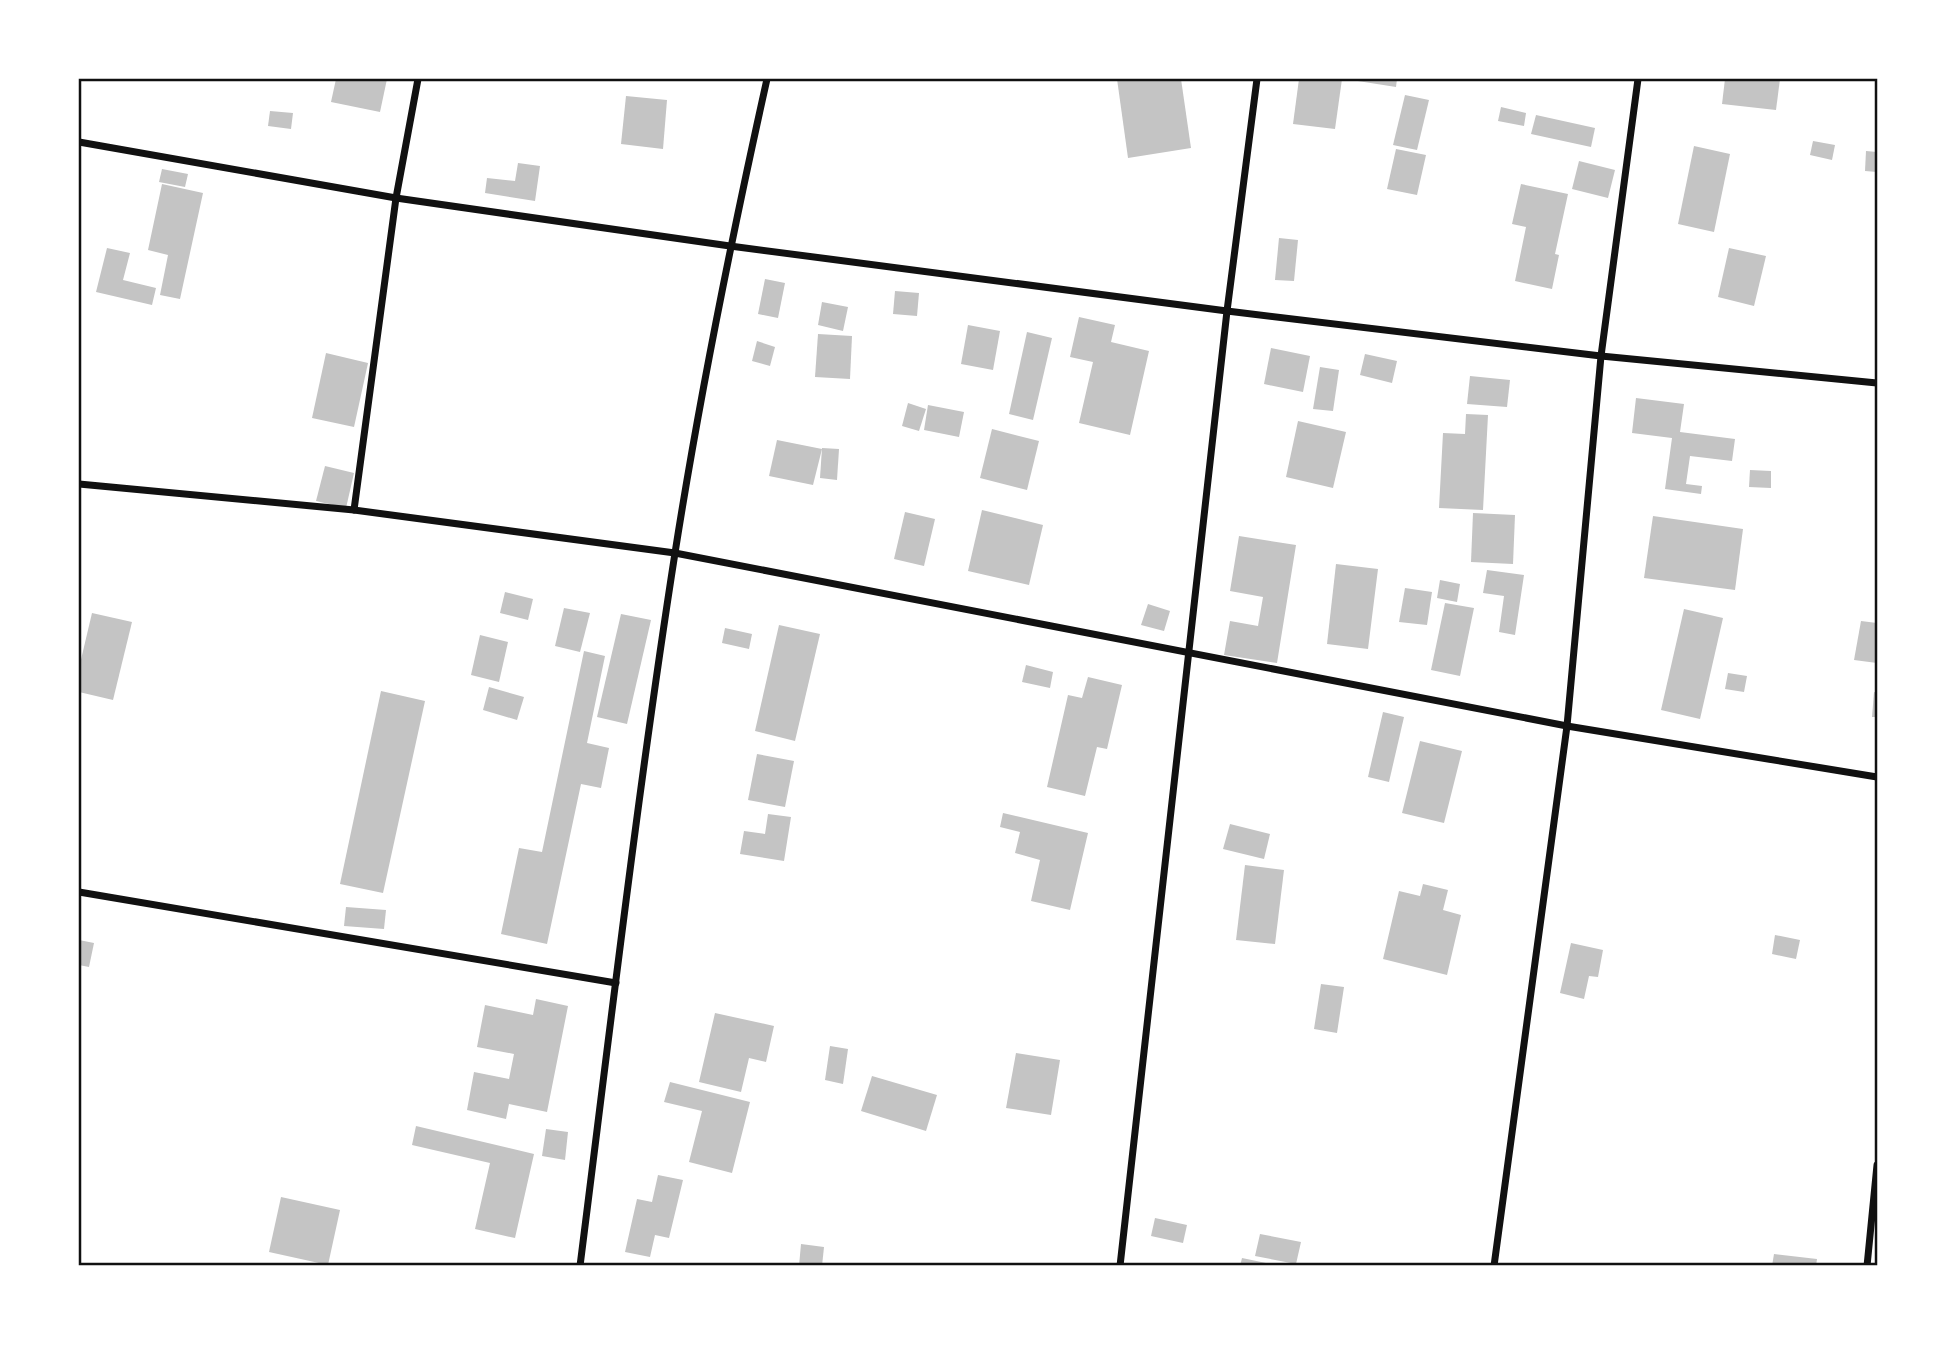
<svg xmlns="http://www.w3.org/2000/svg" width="1956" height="1345" font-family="Barlow,sans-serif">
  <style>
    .building { fill: #c4c4c4 }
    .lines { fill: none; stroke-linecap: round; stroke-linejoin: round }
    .minor { stroke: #111; stroke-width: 7 }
    .neatline { fill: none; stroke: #111; stroke-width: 2.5 }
  </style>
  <rect width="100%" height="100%" fill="#fff"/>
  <g class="building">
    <polygon points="336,79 387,79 380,112 331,102"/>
    <polygon points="1117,79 1181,79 1191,148 1128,158"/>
    <polygon points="1299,79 1342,79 1335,129 1293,124"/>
    <polygon points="1345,79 1397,79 1396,87"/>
    <polygon points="1725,79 1780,79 1776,110 1722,104"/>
    <polygon points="1405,95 1429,100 1417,150 1393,145"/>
    <polygon points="626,96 667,100 663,149 621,144"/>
    <polygon points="1501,107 1526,113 1524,126 1498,121"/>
    <polygon points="270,111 293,113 291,129 268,126"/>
    <polygon points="1536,115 1595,128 1591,147 1531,134"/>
    <polygon points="1813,141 1835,145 1832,160 1810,155"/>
    <polygon points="1694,146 1730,154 1714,232 1678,224"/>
    <polygon points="1396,149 1426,155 1417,195 1387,189"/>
    <polygon points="1866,151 1877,152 1877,172 1865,171"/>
    <polygon points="1579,161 1615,170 1608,198 1572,189"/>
    <polygon points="518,163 540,166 535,201 485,193 487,178 515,181"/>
    <polygon points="162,169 188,174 185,187 159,182"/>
    <polygon points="162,184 203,193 180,299 160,295 168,255 148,250"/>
    <polygon points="1521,184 1568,194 1555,254 1559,255 1552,289 1515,281 1526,227 1512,224"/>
    <polygon points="1279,238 1298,240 1294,281 1275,280"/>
    <polygon points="107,248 130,253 123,280 156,288 152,305 96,292"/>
    <polygon points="1729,248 1766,256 1754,306 1718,297"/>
    <polygon points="765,279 785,283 778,318 758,314"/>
    <polygon points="895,291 919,293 917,316 893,314"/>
    <polygon points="822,302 848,307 843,331 818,325"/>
    <polygon points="1079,317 1115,325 1111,342 1149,351 1130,435 1079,423 1093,362 1070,357"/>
    <polygon points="968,325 1000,331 993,370 961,364"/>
    <polygon points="1027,332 1052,338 1033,420 1009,414"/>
    <polygon points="818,334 852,336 850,379 815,377"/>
    <polygon points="757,341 775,347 770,366 752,361"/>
    <polygon points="1271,348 1310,356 1303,392 1264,384"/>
    <polygon points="326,353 368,363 354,427 312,418"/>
    <polygon points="1365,354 1397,361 1392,383 1360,375"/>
    <polygon points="1320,367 1339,370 1333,411 1313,409"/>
    <polygon points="1470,376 1510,380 1507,407 1467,404"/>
    <polygon points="1636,398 1684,404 1680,432 1735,439 1732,461 1690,456 1686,484 1702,486 1701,494 1665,489 1672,438 1632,433"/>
    <polygon points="908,403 926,409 919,431 902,426"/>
    <polygon points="928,405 964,412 959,437 924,430"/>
    <polygon points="1466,414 1488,415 1483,510 1439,508 1443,433 1465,434"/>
    <polygon points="1298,421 1346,432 1333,488 1286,477"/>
    <polygon points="992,429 1039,441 1027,490 980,478"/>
    <polygon points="777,440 822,449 813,485 769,476"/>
    <polygon points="822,448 839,449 837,480 820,478"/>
    <polygon points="325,466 354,473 346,508 316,501"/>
    <polygon points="1750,470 1771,471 1771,488 1749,487"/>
    <polygon points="982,510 1043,525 1029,585 968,571"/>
    <polygon points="905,512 935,519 924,566 894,559"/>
    <polygon points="1473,513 1515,515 1513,564 1471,562"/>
    <polygon points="1653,516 1743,529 1735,590 1644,578"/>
    <polygon points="1239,536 1296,545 1277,663 1224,655 1230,621 1258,626 1263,597 1230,591"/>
    <polygon points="1336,564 1378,569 1368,649 1327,644"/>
    <polygon points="1487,570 1524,575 1515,635 1499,632 1504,596 1483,593"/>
    <polygon points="1440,580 1460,584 1457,602 1437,598"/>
    <polygon points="1405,588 1432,592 1427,625 1399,622"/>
    <polygon points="505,592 533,599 528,620 500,613"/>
    <polygon points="1445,603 1474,608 1460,676 1431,670"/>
    <polygon points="1148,604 1170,611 1164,631 1141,625"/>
    <polygon points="564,608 590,613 580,652 555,646"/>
    <polygon points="1684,609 1723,618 1700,719 1661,710"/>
    <polygon points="92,613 132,622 113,700 79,692 79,668"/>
    <polygon points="621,614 651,620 627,724 597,717"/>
    <polygon points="1861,621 1877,623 1877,663 1854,660"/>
    <polygon points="779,625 820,634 795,741 755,731"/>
    <polygon points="725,628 752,634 749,649 722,643"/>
    <polygon points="480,635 508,642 499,682 471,675"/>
    <polygon points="584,651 605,656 587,743 609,748 601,788 581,784 547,944 501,934 519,848 542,852"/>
    <polygon points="1026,665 1053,672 1050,688 1022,682"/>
    <polygon points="1728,673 1747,676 1744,692 1725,689"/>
    <polygon points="1088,677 1122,685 1107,749 1097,747 1085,796 1047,787 1068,695 1082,698"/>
    <polygon points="489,687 524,697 517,720 483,710"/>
    <polygon points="381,691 425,701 383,893 340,884"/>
    <polygon points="1874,692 1877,693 1877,717 1872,717"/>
    <polygon points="1383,712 1404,717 1389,782 1368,777"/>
    <polygon points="1420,741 1462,751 1444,823 1402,813"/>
    <polygon points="757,754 794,761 785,807 748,800"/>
    <polygon points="1003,813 1088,833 1070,910 1031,901 1040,860 1015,853 1020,832 1000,827"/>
    <polygon points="768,814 791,817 784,861 740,854 744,831 765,834"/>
    <polygon points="1230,824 1270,834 1264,859 1223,849"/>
    <polygon points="1245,865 1284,870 1275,944 1236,940"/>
    <polygon points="1423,884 1448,890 1443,910 1461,915 1447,975 1383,959 1399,891 1420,896"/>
    <polygon points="346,907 386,910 384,929 344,926"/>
    <polygon points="1775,935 1800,940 1796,959 1772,954"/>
    <polygon points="79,940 94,943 89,967 79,965"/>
    <polygon points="1571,943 1603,950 1598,977 1589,976 1584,999 1560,993"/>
    <polygon points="1321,984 1344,987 1337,1033 1314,1029"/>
    <polygon points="536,999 568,1006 547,1112 509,1104 506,1119 467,1110 474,1072 509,1079 514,1054 477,1047 485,1005 533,1015"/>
    <polygon points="715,1013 774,1026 766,1062 749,1058 741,1092 699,1082"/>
    <polygon points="830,1046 848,1049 843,1084 825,1080"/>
    <polygon points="1016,1053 1060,1060 1051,1115 1006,1108"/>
    <polygon points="872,1076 937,1095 926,1131 861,1111"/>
    <polygon points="670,1082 750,1102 732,1173 689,1162 702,1111 664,1102"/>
    <polygon points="416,1126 534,1154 515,1238 475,1229 490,1163 412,1145"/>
    <polygon points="546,1129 568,1132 565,1160 542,1156"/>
    <polygon points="658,1175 683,1180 669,1238 655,1235 650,1257 625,1252 637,1199 652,1202"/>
    <polygon points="281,1197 340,1210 328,1265 269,1252"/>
    <polygon points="1155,1218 1187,1225 1183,1243 1151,1236"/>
    <polygon points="1260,1234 1301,1242 1296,1264 1255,1256"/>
    <polygon points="801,1244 824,1247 822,1266 799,1266"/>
    <polygon points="1774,1254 1817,1259 1816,1266 1772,1266"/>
    <polygon points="1242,1258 1275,1265 1274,1266 1240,1266"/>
  </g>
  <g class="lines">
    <g class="minor">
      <polyline points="79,142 396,198 730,246 1227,311 1601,356 1877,383"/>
      <polyline points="79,484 354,510 675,553 1567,726 1877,777"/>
      <polyline points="354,510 396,198 418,79"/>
      <polyline points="79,892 616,983"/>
      <path d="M580 1266C610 1029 638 790 675 553 700 394 732 236 767 79"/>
      <polyline points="1120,1266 1227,311 1257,79"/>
      <polyline points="1494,1266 1567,726 1601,356 1638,79"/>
      <polyline points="1867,1266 1877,1165"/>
    </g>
  </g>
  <rect width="1956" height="1345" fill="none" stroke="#ffffff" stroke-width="161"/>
  <rect x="80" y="80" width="1796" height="1184" class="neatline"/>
</svg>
